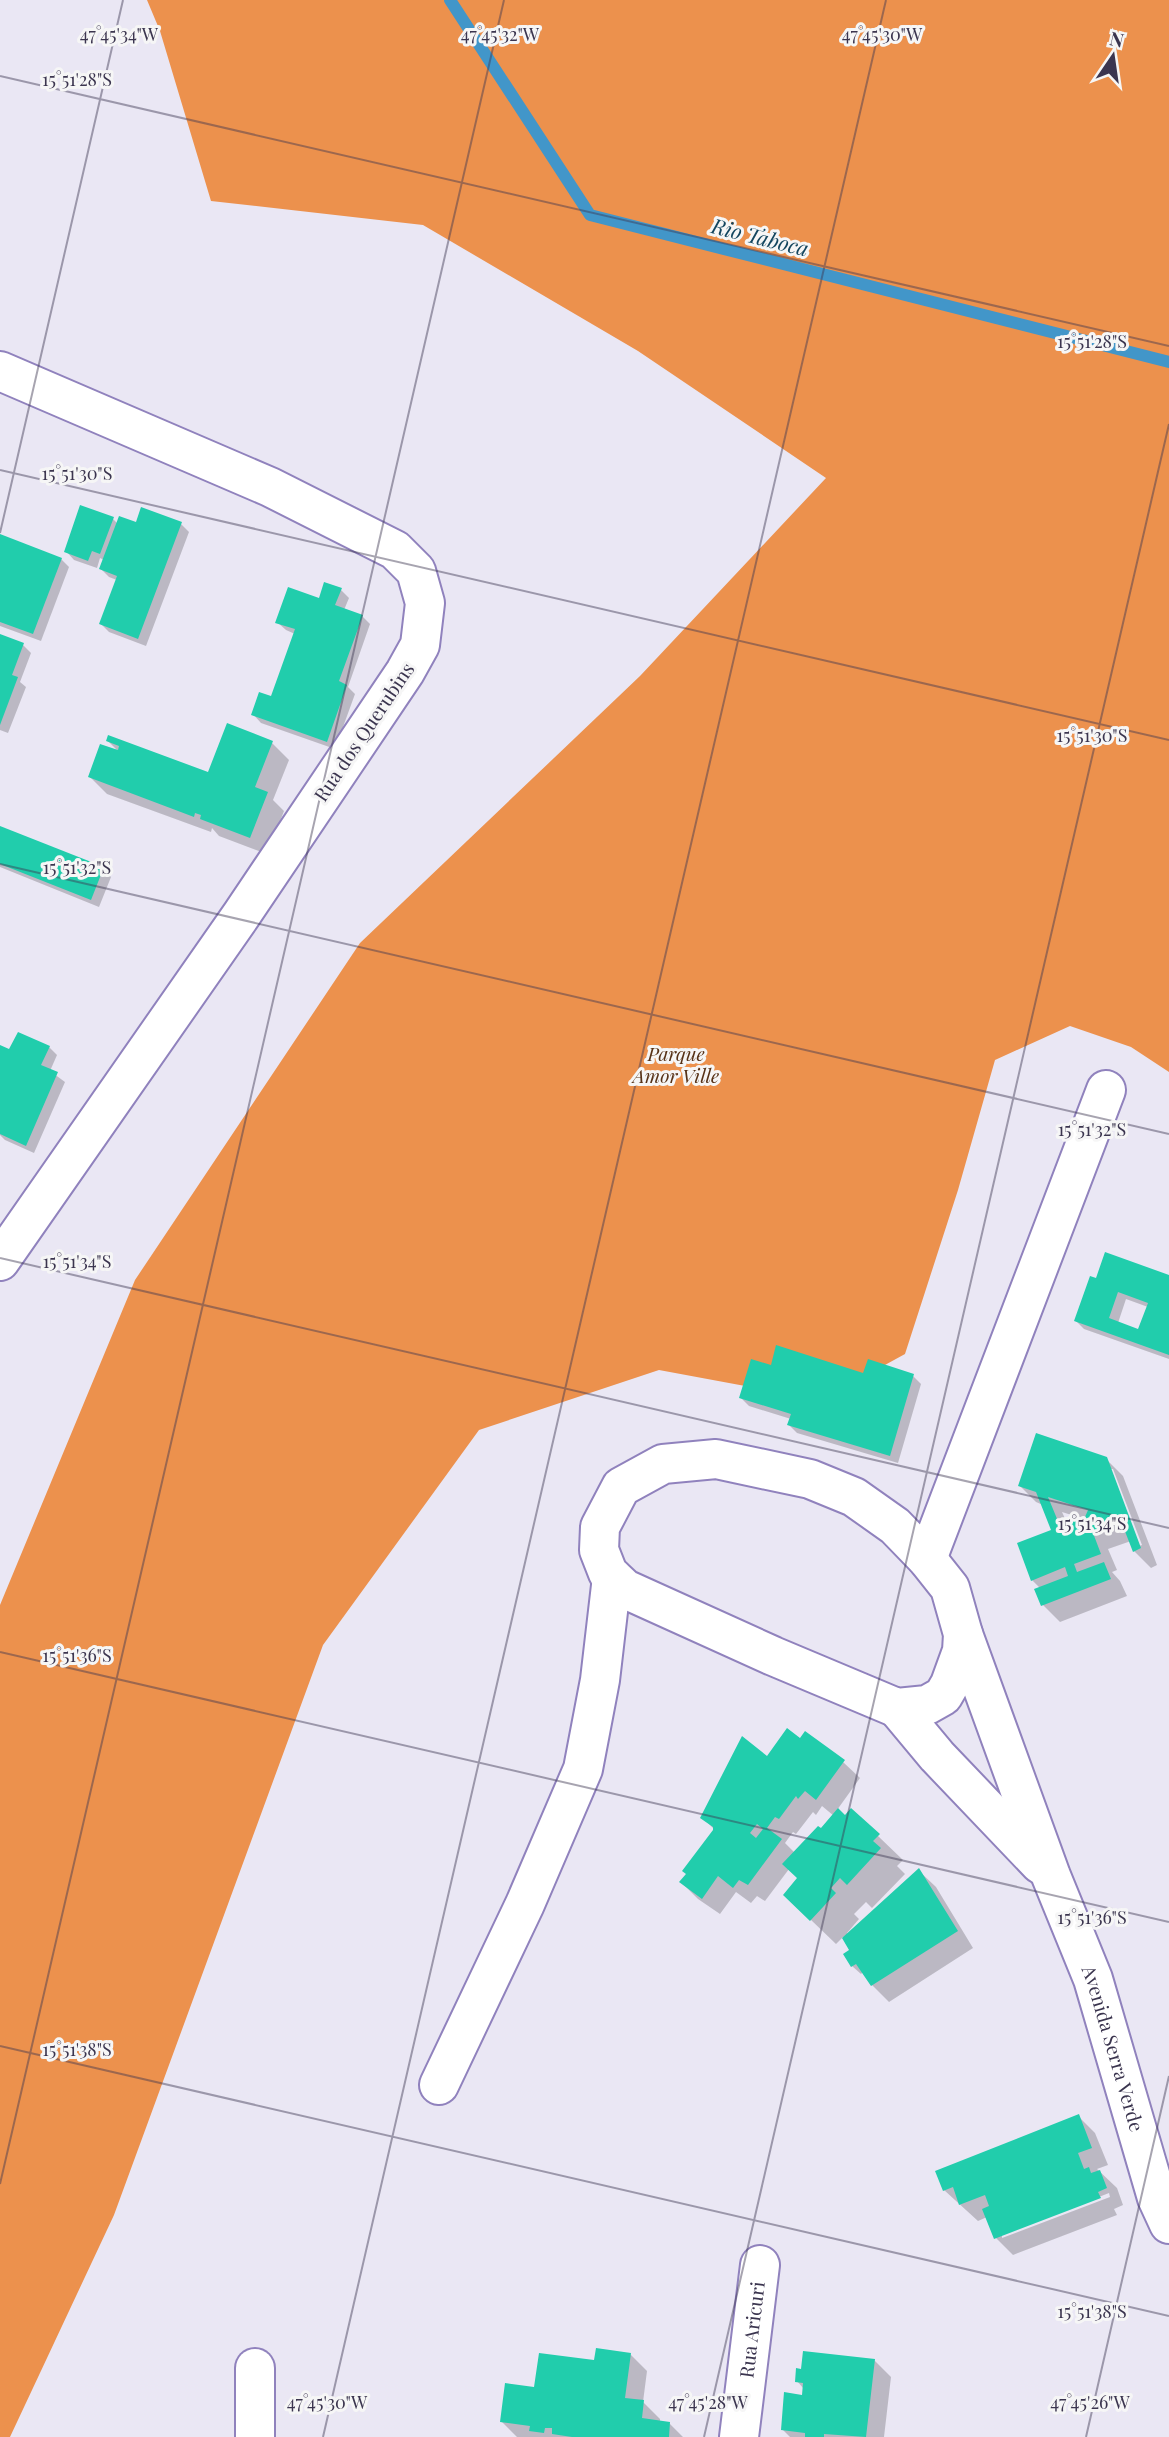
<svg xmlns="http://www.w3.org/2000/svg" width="1169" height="2437" font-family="'Playfair Display',serif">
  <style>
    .forest { fill: #ec914d }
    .shadow { fill: #0003; fill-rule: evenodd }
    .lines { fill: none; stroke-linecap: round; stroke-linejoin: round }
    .stream { stroke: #4296c9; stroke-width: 12 }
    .building { fill: #21cdac; fill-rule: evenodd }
    .street-casing { stroke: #9082bd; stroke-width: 42 }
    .street { stroke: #fff; stroke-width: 38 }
    .ticks { fill: none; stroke: #3b354f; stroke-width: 2; stroke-opacity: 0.45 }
    .labels { text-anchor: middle; stroke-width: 6; stroke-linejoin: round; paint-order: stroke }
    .street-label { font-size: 19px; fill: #3b354f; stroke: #f6f6f6 }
    .park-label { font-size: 19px; font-style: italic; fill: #573217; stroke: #f6f6f6 }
    .water-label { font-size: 21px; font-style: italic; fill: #14465f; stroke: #f6f6f6 }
    .ticks-label { font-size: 18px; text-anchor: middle; fill: #3b354f; stroke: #f6f6f6; stroke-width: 6; stroke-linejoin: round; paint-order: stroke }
  </style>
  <rect width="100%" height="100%" fill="#eae7f4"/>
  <polygon class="forest" points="147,0 1169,0 1169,1072 1131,1047 1070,1026 995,1060 958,1190 905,1354 821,1400 659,1370 479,1430 323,1645 114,2215 10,2437 0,2437 0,1605 135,1280 360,943 640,676 826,478 638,351 423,225 211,201 160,31"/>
  <g class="shadow">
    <polygon points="113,519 118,524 181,524 189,532 146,646 109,632 101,624 117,580 109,577 101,569 104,560 100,558 97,568 74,560 66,551"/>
    <polygon points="0,536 61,559 69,567 41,641 0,626"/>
    <polygon points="341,590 349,598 344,610 362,616 370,624 348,687 355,694 335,749 261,723 253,714 272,698 295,634 286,630 277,622"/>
    <polygon points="0,636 23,645 31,653 20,682 26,687 8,733 0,730"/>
    <polygon points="108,741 209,775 272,743 289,760 273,800 284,811 267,854 219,836 212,828 211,832 107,794 90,777 120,753"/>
    <polygon points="0,828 103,869 111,877 99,907 0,867"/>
    <polygon points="0,1047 10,1051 49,1047 57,1055 50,1071 65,1082 34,1153 5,1140 0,1135"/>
    <path d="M1169 1277V1359L1084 1329 1076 1321 1091 1278ZM1126 1299 1148 1307 1139 1331 1118 1323Z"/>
    <polygon points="772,1367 864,1375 913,1376 921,1384 898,1463 797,1433 789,1425 791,1419 749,1406 741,1398"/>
    <path d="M1106 1459 1123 1476 1157 1565 1151 1568 1134 1551 1131 1541 1108 1549 1117 1570 1112 1572 1120 1581 1127 1596 1060 1622 1043 1605 1041 1589 1032 1580 1053 1531 1043 1505 1036 1502 1020 1486ZM1109 1469H1113L1142 1545 1139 1546ZM1062 1512 1084 1519 1068 1525Z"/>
    <path d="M801 1740 843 1762 860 1778 837 1810 845 1817 878 1836 903 1860 897 1866 905 1874 872 1908 866 1902 854 1914 859 1919 847 1933 849 1935 919 1871 936 1887 973 1948 889 2002 872 1985 863 1972 861 1974 852 1966 851 1950 843 1937 836 1944 810 1919 799 1879 789 1869 765 1901 757 1896 751 1903 736 1892 720 1914 698 1899 681 1882 715 1830 702 1817 767 1758ZM822 1806 834 1816 795 1853 785 1843 793 1832 796 1834 813 1812 816 1815Z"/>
    <path d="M1078 2116 1095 2133 1108 2165 1097 2169 1117 2188 1123 2205 1114 2209 1117 2215 1013 2255 996 2238 987 2217 978 2221 944 2190ZM1109 2193 1110 2197 1002 2238V2235Z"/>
    <polygon points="630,2354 647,2371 643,2402 660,2419 660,2422 670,2424 683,2437 517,2437 502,2422 536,2389 596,2362"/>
    <polygon points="874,2360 891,2377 884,2437 790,2437 782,2429 803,2397 804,2389 797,2381"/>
  </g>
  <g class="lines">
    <polyline class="stream" points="450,0 590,215 1169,362"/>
  </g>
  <g class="building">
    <polygon points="80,505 114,517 100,554 92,551 88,561 64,552"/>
    <polygon points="141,507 182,522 138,639 99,624 117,576 99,569 119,516 136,522"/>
    <polygon points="0,534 62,558 33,634 0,622"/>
    <polygon points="324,582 342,588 335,605 363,615 339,681 347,685 327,742 251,715 259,692 271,696 295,629 275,623 288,587 319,598"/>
    <polygon points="0,634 24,643 12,675 18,677 0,725"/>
    <polygon points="227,723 273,741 255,787 268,792 250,838 200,819 201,815 195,813 194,817 88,777 100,744 118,750 119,746 106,741 108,735 208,772"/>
    <polygon points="0,826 104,867 91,900 0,864"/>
    <polygon points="18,1032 50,1046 41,1065 58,1072 26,1146 0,1134 0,1045 9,1049"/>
    <path d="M1105 1252 1169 1275V1355L1074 1321 1090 1276 1096 1278ZM1118 1292 1148 1303 1138 1329 1109 1318Z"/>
    <polygon points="776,1345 863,1373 868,1359 914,1374 890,1456 787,1425 791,1414 739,1398 751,1359 771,1365"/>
    <path d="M1036 1433 1107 1457 1141 1548 1133 1552 1121 1521 1093 1533 1101 1554 1074 1564 1077 1572 1104 1562 1111 1579 1041 1606 1034 1589 1068 1576 1065 1567 1031 1581 1017 1543 1051 1530 1036 1492 1018 1486ZM1048 1497 1088 1510 1085 1517 1060 1526Z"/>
    <path d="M787 1728 800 1738 805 1731 845 1760 816 1800 805 1791 798 1799 796 1796 779 1819 775 1817 767 1828 782 1839 748 1885 739 1880 733 1888 718 1876 702 1899 679 1882 686 1874 682 1871 713 1830V1827L700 1818 742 1736 767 1756ZM757 1824 763 1829 756 1838 750 1833Z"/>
    <polygon points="838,1808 845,1815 851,1808 880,1834 873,1841 881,1848 847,1885 840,1878 831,1888 836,1893 810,1921 783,1895 797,1878 782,1864 818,1826 821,1828"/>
    <polygon points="919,1868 958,1931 871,1986 856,1964 851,1967 843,1954 849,1950 842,1938"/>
    <polygon points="1079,2114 1092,2148 1078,2153 1084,2169 1089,2167 1091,2173 1100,2170 1107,2188 1098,2192 1101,2198 994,2239 982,2209 989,2206 985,2195 959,2205 953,2187 943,2191 935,2171"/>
    <polygon points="596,2348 631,2353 625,2398 644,2400 642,2418 670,2422 669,2437 572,2437 552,2434 552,2428 545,2428 544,2433 529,2431 530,2426 500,2422 505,2383 534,2387 539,2353 594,2360"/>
    <polygon points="803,2351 875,2359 866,2437 824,2434 824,2437 805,2437 805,2433 781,2430 784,2392 802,2395 803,2383 795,2382 796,2368 801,2369"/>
  </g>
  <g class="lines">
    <defs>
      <g id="street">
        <polyline points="0,371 270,487 395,550 416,571 425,603 420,645 405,672 242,914 0,1261"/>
        <polygon points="716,1459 810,1479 854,1497 895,1526 927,1559 950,1588 963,1634 962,1651 950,1684 943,1696 927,1705 897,1708 773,1656 625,1589 608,1573 599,1550 600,1527 621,1487 663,1464"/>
        <polyline points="927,1559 1106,1090"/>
        <path id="s1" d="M963 1634 1051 1876 1093 1979 1157 2198 1169 2224"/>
        <polyline points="897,1708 937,1756 1040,1864"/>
        <polyline points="439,2085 525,1904 583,1769 600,1680 612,1577"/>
        <polyline points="255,2437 255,2368"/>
        <path id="s2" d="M739 2437 760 2265"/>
      </g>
    </defs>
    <use href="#street" class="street-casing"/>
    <use href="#street" class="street"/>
  </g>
  <path class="ticks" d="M0 76 1169 346M0 470 1169 740M0 533 123 0M0 864 1169 1134M0 1258 1169 1528M0 1652 1169 1922M0 2046 1169 2316M0 2184 504 0M323 2437 886 0M704 2437 1169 424M1086 2437 1169 2076"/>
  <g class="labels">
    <g class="street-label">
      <text transform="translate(364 732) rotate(-56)" y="7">Rua dos Querubins</text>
      <text dy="7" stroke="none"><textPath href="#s1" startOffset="441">Avenida Serra Verde</textPath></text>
      <text dy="7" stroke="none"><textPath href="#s2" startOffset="108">Rua Aricuri</textPath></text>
    </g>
    <g class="park-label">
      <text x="676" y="1061">Parque<tspan x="676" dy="22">Amor Ville</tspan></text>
    </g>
    <g class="water-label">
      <text transform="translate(760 238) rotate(14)" y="7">Rio Taboca</text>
    </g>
  </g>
  <g class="ticks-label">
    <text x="119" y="41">47°45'34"W</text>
    <text x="500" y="41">47°45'32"W</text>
    <text x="882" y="41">47°45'30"W</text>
    <text x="77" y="86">15°51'28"S</text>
    <text x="1092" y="348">15°51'28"S</text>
    <text x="77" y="480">15°51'30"S</text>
    <text x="1092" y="742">15°51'30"S</text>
    <text x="77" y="874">15°51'32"S</text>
    <text x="1092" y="1136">15°51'32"S</text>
    <text x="77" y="1268">15°51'34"S</text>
    <text x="1092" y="1530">15°51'34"S</text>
    <text x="77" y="1662">15°51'36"S</text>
    <text x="1092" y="1924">15°51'36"S</text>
    <text x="77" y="2056">15°51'38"S</text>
    <text x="1092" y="2318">15°51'38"S</text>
    <text x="327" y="2409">47°45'30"W</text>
    <text x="708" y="2409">47°45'28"W</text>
    <text x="1090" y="2409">47°45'26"W</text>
  </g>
  <g transform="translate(1113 56) rotate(13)" stroke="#f6f6f6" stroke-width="5" paint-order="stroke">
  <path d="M0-5L12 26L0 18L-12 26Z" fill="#3b354f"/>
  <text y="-10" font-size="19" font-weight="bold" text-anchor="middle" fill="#3b354f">N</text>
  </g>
</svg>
